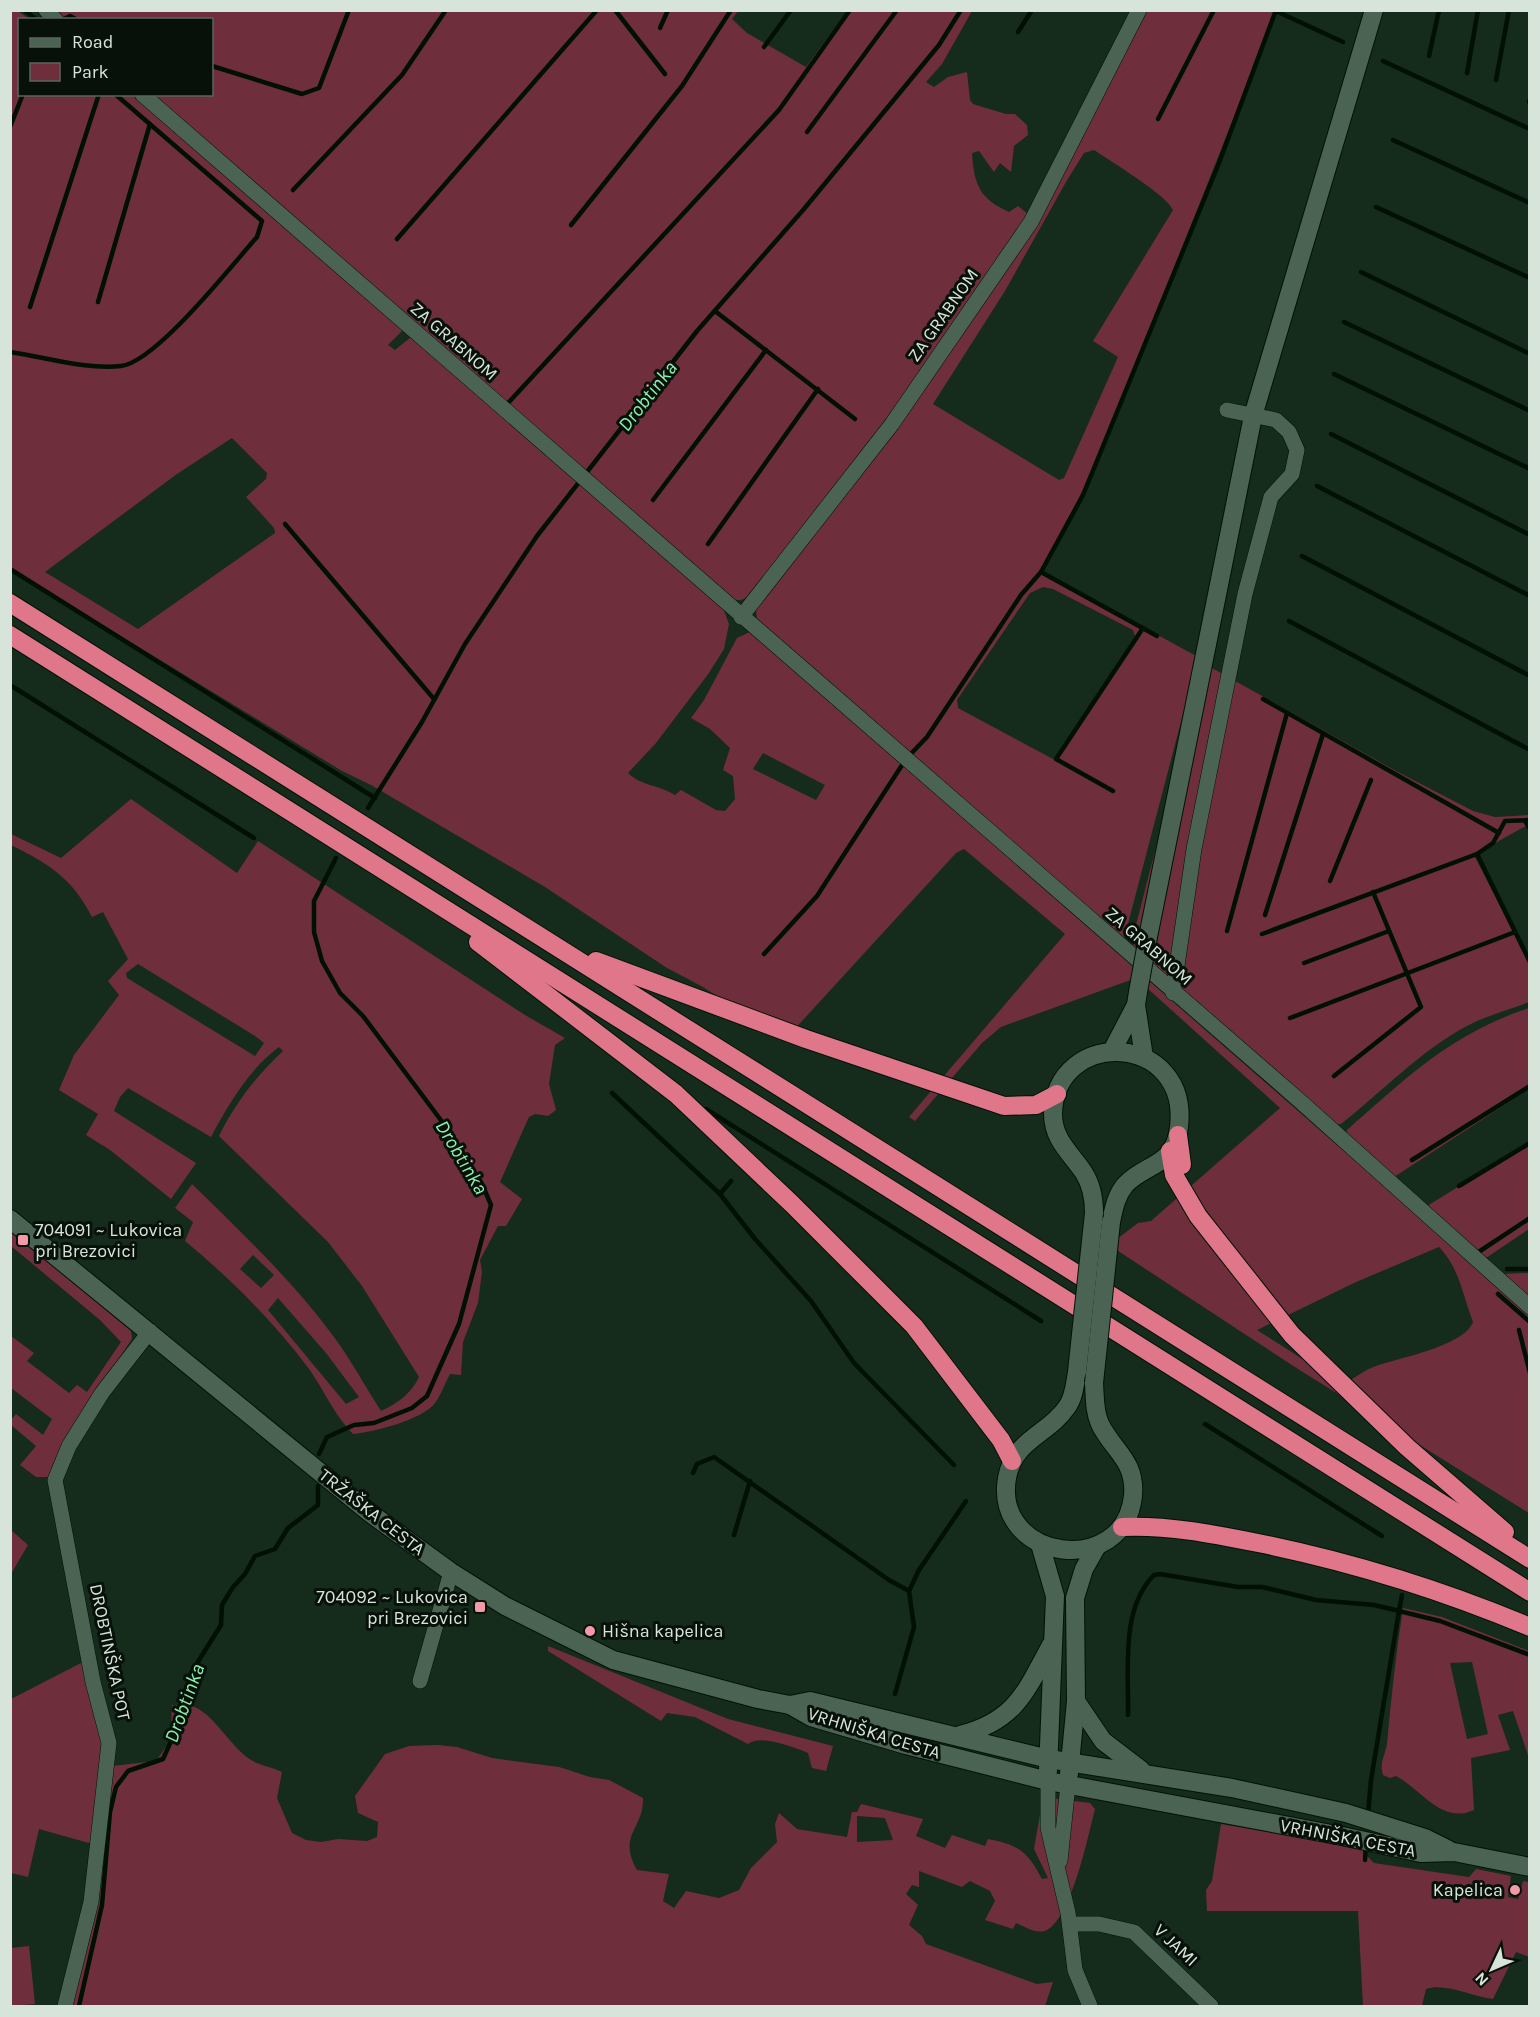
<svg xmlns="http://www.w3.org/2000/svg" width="1540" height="2017" font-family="Karla,sans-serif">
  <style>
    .green { fill: #6f2e3c; fill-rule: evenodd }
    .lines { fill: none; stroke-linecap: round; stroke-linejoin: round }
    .stream { stroke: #001004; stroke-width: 4.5 }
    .minor-casing { stroke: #011306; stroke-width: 16 }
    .secondary-casing { stroke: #011306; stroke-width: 20 }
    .motorway-casing { stroke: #011306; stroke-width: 20 }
    .minor { stroke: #4b6352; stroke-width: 15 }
    .secondary { stroke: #4b6352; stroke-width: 18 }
    .motorway { stroke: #e0768a; stroke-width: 18 }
    .secondary-bridge-casing { stroke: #011306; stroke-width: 20; stroke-linecap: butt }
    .secondary-bridge { stroke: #4b6352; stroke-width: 18 }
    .poi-dot { fill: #f39aa8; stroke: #07110a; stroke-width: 2 }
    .labels { text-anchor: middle; stroke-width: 6; stroke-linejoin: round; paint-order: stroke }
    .street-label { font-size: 18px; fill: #d7e4da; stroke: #07110a }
    .poi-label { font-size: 18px; fill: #d7e4da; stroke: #07110a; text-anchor: start }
    .water-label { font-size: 20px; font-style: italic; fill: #8bf1ad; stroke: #07110a }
  </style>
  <rect width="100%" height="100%" fill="#152b1c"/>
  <g class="green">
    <path d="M10 11H18L29 19 20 20V94L135 95 403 330 388 345 395 350 411 337 723 608 729 624 724 649 709 673 656 743 628 773C641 786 659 785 675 795L681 790 716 810 725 811 735 799 733 776 723 770 730 748 710 729 691 718 704 700 737 638 750 632 1529 1313V1513L1298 1369 1109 1245 1138 1223 1151 1221 1280 1108 1136 978 1001 1027 982 1043 915 1121 909 1117 1065 934 964 849 956 853 792 1032 788 1042 703 987 667 968 545 887 371 785 342 771 11 569ZM232 438 267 473 266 479 246 497 274 528 275 533 138 629 45 572 177 474ZM763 753 825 785 816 800 753 769ZM1439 1247C1459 1267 1463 1296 1473 1322 1464 1346 1399 1358 1376 1366 1364 1370 1353 1379 1343 1385L1257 1330 1356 1282Z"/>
    <path d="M54 11H738L732 19 747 33 806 67 847 11H972L942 64 926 82 934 87 948 77 967 72 970 100 973 104 1006 114H1015L1027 125 1028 135 1014 146 1011 172 1000 163 994 172 979 151 972 153C974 185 980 199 1009 212L1018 206 1028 214 912 387 752 595 741 600H729L152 95 212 94V20L64 19Z"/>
    <path d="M1147 11H1276L1099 457 1043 572 1198 657 1124 939 757 620 756 610 1061 176ZM1094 150C1110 161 1167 195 1173 210L1093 341 1118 357 1064 478 1059 480 933 404 1005 291 1066 182 1084 153ZM1043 587 1053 589 1133 630 1135 636 1066 745 1053 759 958 708 957 700 1030 593Z"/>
    <path d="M1203 663 1396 771 1473 811 1495 817 1529 815V824L1474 855 1529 963V1002C1508 1010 1485 1016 1465 1027 1418 1053 1383 1091 1341 1124H1331L1133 949 1135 929Z"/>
    <path d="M131 799 237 873 258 841 525 1015 565 1038 555 1045 549 1084 556 1110 548 1116 535 1114 529 1117 500 1182 522 1199 506 1226H498L480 1260 482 1272 478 1303 463 1342 461 1375 450 1374C445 1383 441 1395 435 1403 422 1420 374 1432 353 1434 334 1415 324 1390 309 1369 273 1321 231 1279 185 1241L193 1222 175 1208 192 1184C241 1232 293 1281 334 1337 351 1360 365 1386 381 1411 398 1403 411 1394 419 1377L362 1286 328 1242 219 1136C235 1104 256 1076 283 1051L279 1047C249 1069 228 1105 211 1137L128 1088 120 1097 114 1111 196 1163 171 1199 110 1150 86 1135 98 1114 59 1090 74 1055 119 995 108 981 128 959 103 912 92 917C72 878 49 864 11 845V834L61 858ZM138 964 255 1036 264 1043 255 1056 127 978 126 973ZM253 1255 274 1275 261 1288 240 1269ZM278 1298 326 1353 359 1397 346 1404 268 1310Z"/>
    <path d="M1529 1008V1089L1391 1179 1346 1138 1347 1130C1407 1077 1451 1034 1529 1008Z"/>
    <polygon points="1529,1143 1529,1229 1483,1260 1424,1208"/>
    <polygon points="10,1230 131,1331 132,1339 67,1435 48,1477 36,1477 20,1465 36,1446 11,1425 11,1420 16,1414 43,1435 52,1419 11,1388 11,1336 34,1353 27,1361 69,1393 77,1385 87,1392 121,1342 100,1320 11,1246"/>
    <polygon points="1529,1273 1529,1299 1500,1274"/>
    <polygon points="11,1530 28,1545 11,1574"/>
    <path d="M1403 1608 1442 1617 1529 1651V1758L1513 1711 1498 1715 1510 1750 1471 1758 1474 1810C1442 1825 1421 1789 1396 1776L1390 1778 1383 1775C1379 1763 1385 1756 1387 1744 1391 1698 1396 1653 1403 1608ZM1472 1662 1488 1734 1467 1739 1450 1663Z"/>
    <path d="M548 1646 728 1719 833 1746 826 1771 812 1768 808 1753C792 1747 762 1734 748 1744L695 1717 667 1713 661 1721 548 1651Z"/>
    <polygon points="83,1662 104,1746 94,1839 89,1843 39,1829 28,1877 11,1873 11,1699"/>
    <path d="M172 1705C178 1705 186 1704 192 1706 212 1712 230 1745 248 1758 259 1766 270 1766 282 1772L277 1798 292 1833 306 1840 321 1842 338 1839 367 1841 377 1837 378 1822 358 1813 355 1796 385 1754 409 1746 438 1745 457 1747 492 1758 559 1767 590 1777 609 1780 643 1798C644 1829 617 1835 637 1870L669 1874 663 1901 674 1908 686 1891 719 1898 739 1890 751 1868 777 1842 775 1824 779 1813 797 1829 847 1837 852 1812H857L861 1804 923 1819 916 1836 945 1848 952 1835 985 1846 988 1839C1019 1845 1027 1851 1042 1879L1048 1878 1034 1849 1043 1797 1090 1803 1095 1809C1088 1836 1072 1916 1047 1930 1037 1935 1026 1927 1016 1923L1013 1929 985 1920 995 1901 990 1891 970 1881 962 1887 919 1871V1887L912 1885 906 1894 918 1905 909 1925 922 1936 926 1944 1037 1984 1053 1982 1045 2006H71L112 1766 156 1761 170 1741ZM857 1816 885 1818 893 1840 857 1842Z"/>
    <path d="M1221 1824 1368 1849 1367 1856 1374 1863 1469 1877 1476 1869 1511 1876 1508 1897 1518 1899 1523 1881 1529 1882V1957L1516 1952 1493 1999C1474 1997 1444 1982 1426 1989L1422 2006H1363L1358 1911H1207L1206 1890 1212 1881Z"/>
    <polygon points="29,1946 35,2004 11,2006 11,1948"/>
  </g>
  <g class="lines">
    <g class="stream">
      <polyline points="24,10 37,20"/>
      <polyline points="615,10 665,74"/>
      <polyline points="1276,11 1343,42"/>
      <polyline points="62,20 70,16 77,20"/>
      <polyline points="660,28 668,10"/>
      <polyline points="1018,32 1032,10"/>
      <polyline points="764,47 791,10"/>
      <polyline points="1429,56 1439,10"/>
      <polyline points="1383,61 1530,129"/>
      <polyline points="212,66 302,94 319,88 349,10"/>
      <polyline points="1467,73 1478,10"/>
      <polyline points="1496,80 1509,10"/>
      <polyline points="1529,102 1530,99"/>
      <polyline points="1158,119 1214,10"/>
      <polyline points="10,127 23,94"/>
      <polyline points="807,132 897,10"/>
      <polyline points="1393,140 1530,203"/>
      <polyline points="293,190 402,75 446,10"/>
      <polyline points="1376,207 1530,278"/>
      <polyline points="571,225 682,86 731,10"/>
      <polyline points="397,239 597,10"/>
      <polyline points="1361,272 1530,354"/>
      <polyline points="98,302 150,124"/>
      <polyline points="30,307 99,94"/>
      <polyline points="715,311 855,419"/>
      <polyline points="1344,322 1530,411"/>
      <path d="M10 352C45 357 86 370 121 366 156 362 231 266 257 237L262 221 115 94"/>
      <polyline points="1334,374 1530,469"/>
      <polyline points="509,402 779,110 850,10"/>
      <polyline points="1331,434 1530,535"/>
      <polyline points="1317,486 1530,596"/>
      <polyline points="653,500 766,350"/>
      <polyline points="285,524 434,699"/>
      <polyline points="708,544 818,389"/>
      <polyline points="1302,556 1530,676"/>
      <polyline points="10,569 375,798"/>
      <polyline points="1041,572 1157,636"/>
      <polyline points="1289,621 1530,750"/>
      <polyline points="10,685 254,838"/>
      <polyline points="1263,699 1499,833"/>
      <polyline points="1113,791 1056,759 1143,628"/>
      <polyline points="368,808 422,722 465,644 537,536 697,331 804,209 939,45 961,10"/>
      <polyline points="1525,821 1530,829"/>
      <polyline points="1477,854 1530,962"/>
      <polyline points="1330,881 1371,780"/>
      <polyline points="1265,915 1323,734"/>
      <polyline points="1227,931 1287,713"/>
      <polyline points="1262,934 1477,854 1493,843 1505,821 1530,820"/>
      <polyline points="764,954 817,896 906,759 927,737 1021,595 1041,572 1083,495 1219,163 1276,10"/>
      <polyline points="1304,963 1389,931"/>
      <polyline points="1290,1018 1515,932"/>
      <polyline points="1334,1076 1421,1007 1373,892"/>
      <polyline points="612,1093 720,1194"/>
      <polyline points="706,1109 1041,1321"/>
      <polyline points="1412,1160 1530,1086"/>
      <polyline points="731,1181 720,1194 755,1239 811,1301 854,1363 954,1465"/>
      <polyline points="1459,1186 1530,1143"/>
      <polyline points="1480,1251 1530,1218"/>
      <polyline points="1507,1269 1530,1269"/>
      <polyline points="1498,1294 1530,1322"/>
      <polyline points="1519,1330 1530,1373"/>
      <polyline points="1205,1424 1382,1536"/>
      <polyline points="319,1454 327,1437 354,1425 374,1423 412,1408 427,1396 459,1324 491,1205 482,1184 449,1131 363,1016 340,993 322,961 314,932 314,901 336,858"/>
      <polyline points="693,1473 697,1464 714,1457 889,1580 909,1591"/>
      <polyline points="734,1535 750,1481"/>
      <polyline points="1402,1595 1399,1611 1440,1621 1530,1655"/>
      <polyline points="895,1694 914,1627 909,1591 919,1570 966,1501"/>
      <path d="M1128 1715C1129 1671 1120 1609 1154 1575L1160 1574 1238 1587H1262L1316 1600 1374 1605 1399 1611 1371 1780 1368 1815"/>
      <polyline points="1365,1860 1366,1844"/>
      <polyline points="79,2006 102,1905 110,1812 116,1787 128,1771 163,1759 177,1728 191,1673 221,1625 222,1605 233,1587 245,1574 255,1556 275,1549 288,1528 318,1505 318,1486"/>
    </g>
    <defs>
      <g id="minor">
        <polyline points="46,10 56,20"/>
        <polyline points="142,94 1300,1101 1530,1307"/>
        <polyline points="741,617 892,424 1031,222 1139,10"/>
        <polyline points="1173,993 1194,849 1245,594 1271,497 1292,474 1297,450 1289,432 1276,420 1227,410"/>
        <polyline points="420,1681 451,1572"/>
        <polyline points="1048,1781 1048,1828 1068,1913 1075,1970 1090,2006"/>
        <polyline points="1060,1861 1068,1785"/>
        <polyline points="1070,1924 1099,1924 1134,1932 1211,2006"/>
        <polyline points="65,2006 91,1902 109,1743 93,1682 55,1480 69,1446 102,1393 150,1331"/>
      </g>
      <g id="secondary">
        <polyline points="1148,937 1253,416 1374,10"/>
        <polyline points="1136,1005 1144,1057"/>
        <polyline points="1112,1051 1136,1005 1138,992"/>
        <path d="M1094 1213C1094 1200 1091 1184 1084 1173 1071 1153 1053 1140 1053 1114 1055 1027 1190 1032 1179 1127 1175 1167 1145 1163 1125 1185 1116 1196 1114 1208 1111 1222"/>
        <polyline points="10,1219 370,1513 451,1572 505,1606 613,1660 758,1699 790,1705 811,1717 906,1745 1048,1781 1342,1836 1421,1853 1454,1852 1530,1867"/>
        <path d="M1077 1372C1075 1383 1074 1398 1067 1407 1048 1435 1014 1439 1007 1478 993 1561 1124 1579 1133 1496 1136 1460 1113 1451 1100 1424 1094 1411 1095 1396 1094 1383"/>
        <polyline points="1040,1544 1055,1596 1048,1771"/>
        <polyline points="1076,1701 1103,1741 1141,1770"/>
        <polyline points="790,1705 810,1701 1049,1759 1232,1788 1346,1813 1425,1838 1449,1850"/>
        <path d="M960 1735C1016 1721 1026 1691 1051 1645"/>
        <polyline points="1069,1774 1076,1701 1075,1598 1084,1569 1097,1546"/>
      </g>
      <g id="motorway">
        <polyline points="10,603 1530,1559"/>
        <polyline points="10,635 1530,1592"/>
        <polyline points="478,942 676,1094 792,1204 914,1326 1001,1440 1012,1461"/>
        <polyline points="596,961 806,1039 1004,1106 1036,1105 1057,1094"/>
        <polyline points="1178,1135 1182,1165"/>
        <polyline points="1170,1151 1174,1175 1198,1216 1292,1335 1407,1447 1505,1532"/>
        <path d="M1122 1527C1168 1525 1213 1534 1258 1543 1352 1562 1442 1590 1530 1627"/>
      </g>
    </defs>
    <use href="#minor" class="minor-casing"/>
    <use href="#secondary" class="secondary-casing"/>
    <use href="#motorway" class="motorway-casing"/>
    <use href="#minor" class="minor"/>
    <use href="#secondary" class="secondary"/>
    <use href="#motorway" class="motorway"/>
    <defs>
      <g id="secondary-bridge">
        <polyline points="1138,992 1148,937"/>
        <polyline points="1077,1372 1094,1213"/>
        <polyline points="1094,1383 1111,1222"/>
      </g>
    </defs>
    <use href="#secondary-bridge" class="secondary-bridge-casing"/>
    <use href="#secondary-bridge" class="secondary-bridge"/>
  </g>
  <g class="poi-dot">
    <rect x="17" y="1234" width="12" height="12" rx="3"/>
    <rect x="474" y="1601" width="12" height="12" rx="3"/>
    <circle cx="590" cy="1631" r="6"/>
    <circle cx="1515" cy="1890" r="6"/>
  </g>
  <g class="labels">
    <g class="street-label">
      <text transform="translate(943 315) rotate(-55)" y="6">ZA GRABNOM</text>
      <text transform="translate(454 341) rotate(41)" y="6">ZA GRABNOM</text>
      <text transform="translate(1149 946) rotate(41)" y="6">ZA GRABNOM</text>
      <text transform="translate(372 1512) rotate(38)" y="6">TRŽAŠKA CESTA</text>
      <text transform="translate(110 1652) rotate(78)" y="6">DROBTINŠKA POT</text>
      <text transform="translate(874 1733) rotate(17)" y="6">VRHNIŠKA CESTA</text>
      <text transform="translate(1348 1838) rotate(11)" y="6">VRHNIŠKA CESTA</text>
      <text transform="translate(1176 1945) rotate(43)" y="6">V JAMI</text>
    </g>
    <g class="poi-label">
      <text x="35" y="1236">704091 ~ Lukovica<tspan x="35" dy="21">pri Brezovici</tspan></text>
      <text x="468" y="1603" text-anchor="end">704092 ~ Lukovica<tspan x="468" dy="21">pri Brezovici</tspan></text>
      <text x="602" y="1637">Hišna kapelica</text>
      <text x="1503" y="1896" text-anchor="end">Kapelica</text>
    </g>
    <g class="water-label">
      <text transform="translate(647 396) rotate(-52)" y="7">Drobtinka</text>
      <text transform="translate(462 1157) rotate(59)" y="7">Drobtinka</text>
      <text transform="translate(184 1703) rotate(-70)" y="7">Drobtinka</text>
    </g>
  </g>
  <rect width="1540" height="2017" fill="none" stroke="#d7e4da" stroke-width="24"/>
  <rect x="18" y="18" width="195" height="78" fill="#07110a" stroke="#5a655d" stroke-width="1.5"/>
  <rect x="30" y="38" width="30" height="9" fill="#4b6352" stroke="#5a655d" stroke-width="1.5"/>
  <text x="72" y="48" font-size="18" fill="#d7e4da">Road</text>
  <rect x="30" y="63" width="30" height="18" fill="#6f2e3c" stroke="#5a655d" stroke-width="1.5"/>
  <text x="72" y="78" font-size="18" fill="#d7e4da">Park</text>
  <g transform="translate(1492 1969) rotate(226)" stroke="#07110a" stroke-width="4.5" paint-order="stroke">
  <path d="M0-4.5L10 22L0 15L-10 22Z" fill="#d7e4da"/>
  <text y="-9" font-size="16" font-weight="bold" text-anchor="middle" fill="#d7e4da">N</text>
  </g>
</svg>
